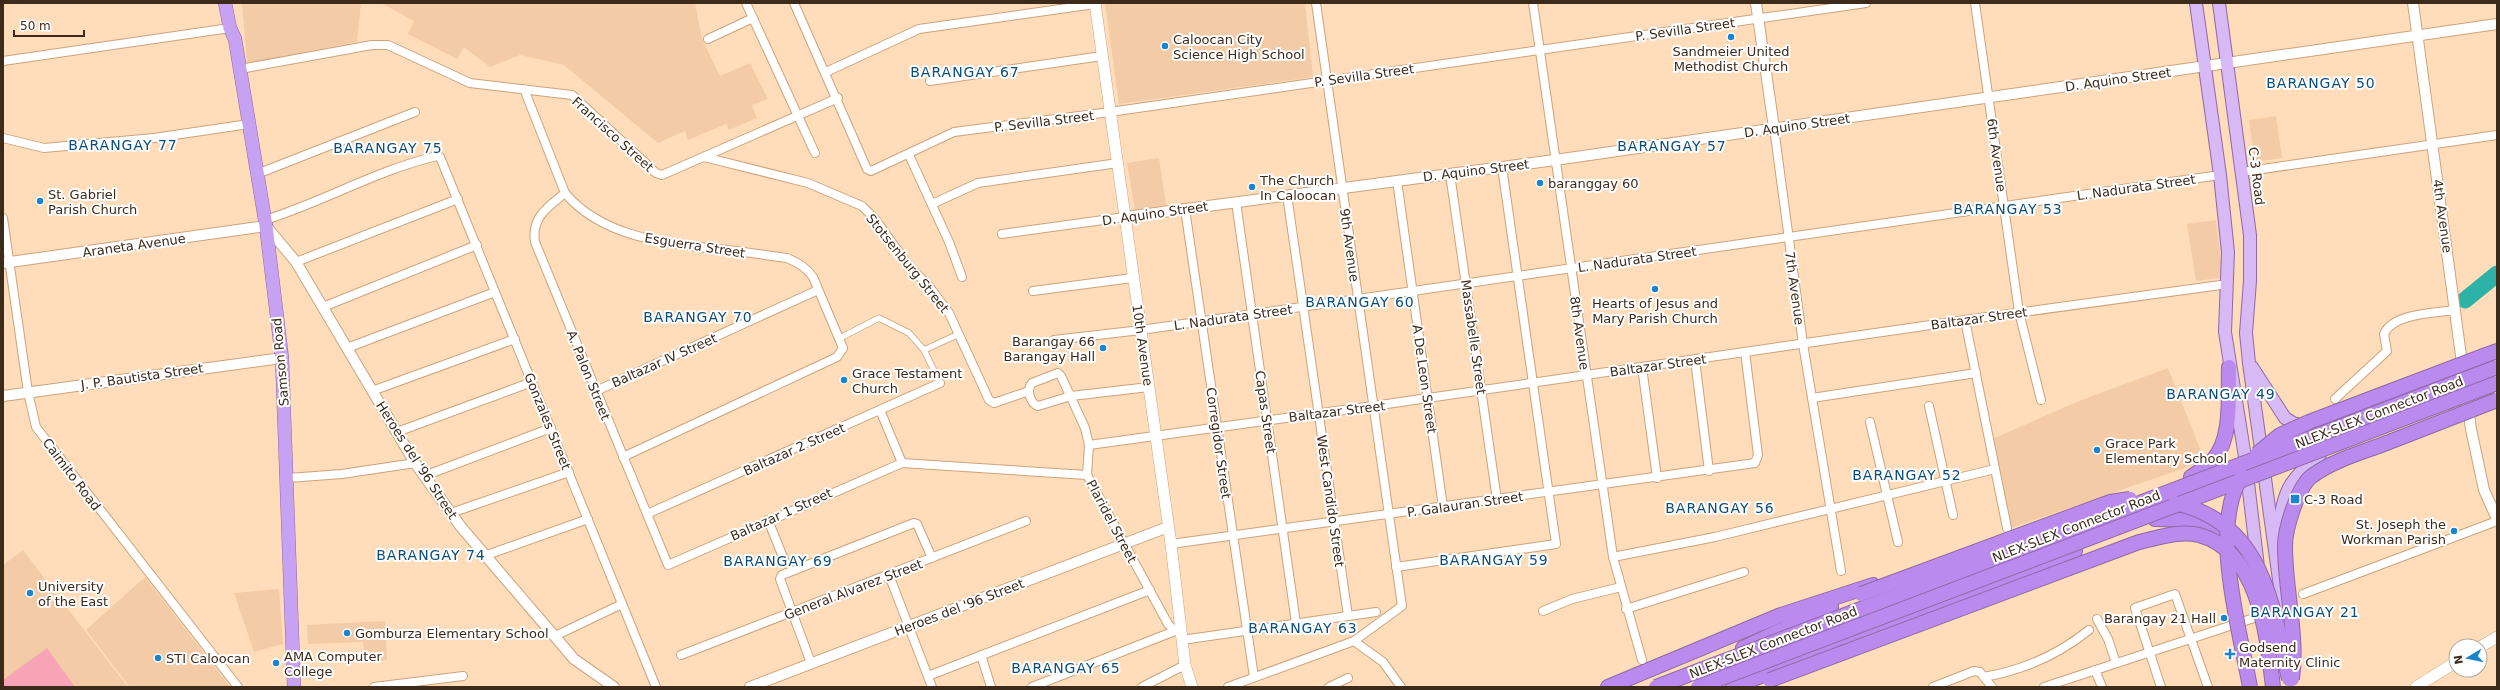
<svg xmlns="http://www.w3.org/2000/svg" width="2500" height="690" font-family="'DejaVu Sans',sans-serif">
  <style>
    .built { fill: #f3cca7 }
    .green { fill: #f7a5b6 }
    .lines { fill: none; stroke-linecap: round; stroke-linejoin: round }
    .river { stroke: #2cb2a6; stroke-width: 17 }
    .pedestrian-casing { stroke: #cda37a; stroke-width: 7 }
    .minor-casing { stroke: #cda37a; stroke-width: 10 }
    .tertiary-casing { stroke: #cda37a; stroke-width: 12 }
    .secondary-casing { stroke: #cda37a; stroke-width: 12 }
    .primary-casing { stroke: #8f69a4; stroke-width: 14 }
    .trunk-casing { stroke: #8f69a4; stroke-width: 14 }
    .motorway-casing { stroke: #8f69a4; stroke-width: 16 }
    .pedestrian { stroke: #fff; stroke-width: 5.5 }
    .minor { stroke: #fff; stroke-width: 8 }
    .tertiary { stroke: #fff; stroke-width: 10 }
    .secondary { stroke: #fff; stroke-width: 11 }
    .primary { stroke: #d6b9f5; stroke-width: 12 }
    .trunk { stroke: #c8a2f2; stroke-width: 13 }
    .motorway { stroke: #bb8aee; stroke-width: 14 }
    .motorway-bridge-casing { stroke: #8f69a4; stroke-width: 16; stroke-linecap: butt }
    .motorway-bridge { stroke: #bb8aee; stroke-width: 14 }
    .poi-dot { fill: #1985cf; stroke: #fff; stroke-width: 1.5 }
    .labels { text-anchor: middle; stroke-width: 4; stroke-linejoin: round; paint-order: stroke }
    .street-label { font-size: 13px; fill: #3c2b1b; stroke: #fff }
    .poi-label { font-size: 13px; fill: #3c2b1b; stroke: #fff; text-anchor: start }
    .neighbourhood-label { font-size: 14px; letter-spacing: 1px; fill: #094e7d; stroke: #fff }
  </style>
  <rect width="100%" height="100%" fill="#ffdcba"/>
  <g class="built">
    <polygon points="242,3 361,3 357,42 247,63"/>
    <polygon points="381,3 695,3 702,39 720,76 750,63 768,99 752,105 757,118 729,130 726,124 688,140 685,131 658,143 564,65 520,55 490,67 464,47 457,59 408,34 414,21"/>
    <polygon points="1105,3 1305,3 1313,77 1119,104"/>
    <polygon points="2276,116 2282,158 2255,162 2249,120"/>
    <polygon points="1159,158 1166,205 1135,210 1127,163"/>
    <polygon points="2216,220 2222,269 2219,278 2196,281 2187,224"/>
    <polygon points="2168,368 2205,461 2011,528 1992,439 2079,401"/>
    <polygon points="23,550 77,621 128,687 3,687 3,565"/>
    <polygon points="145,577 230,687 130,687 86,630"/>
    <polygon points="279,589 283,644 254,652 234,593"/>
    <polygon points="385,621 387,660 365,662 363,642 308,644 307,625"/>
  </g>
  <polygon class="green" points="47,648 75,687 3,687 3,680"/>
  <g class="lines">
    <polyline class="river" points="2465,300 2497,274"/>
    <defs>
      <g id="pedestrian">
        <polyline points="840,338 879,318 909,333 924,350 940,383"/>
        <polyline points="924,350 959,334"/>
      </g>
      <g id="minor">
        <polyline points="746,3 815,153"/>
        <polyline points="794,3 867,169 871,171 954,132 1110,112 1866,3"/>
        <polyline points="1533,3 1613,557 1642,660"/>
        <polyline points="1975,3 2019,312 2041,400"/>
        <polyline points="708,39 753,18"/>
        <polyline points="3,61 230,28"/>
        <polyline points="240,69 372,45 388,45 470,83 572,95 656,173 662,175 838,98"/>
        <polyline points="826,72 919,29 1095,4"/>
        <polyline points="930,81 1102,56"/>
        <path d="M524 89 565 193C602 237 664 243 717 249 741 251 764 255 787 258 798 263 806 267 813 277L843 348 837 357 623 457"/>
        <polyline points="1774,128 1803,344 1841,571"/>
        <polyline points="3,138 44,148 154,138 249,124"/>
        <polyline points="909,155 949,242 962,277"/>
        <polyline points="704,157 808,183 862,206 875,219 909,266 928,285 949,313 989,400 994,403 1029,391"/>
        <polyline points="2242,172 2497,135"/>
        <polyline points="257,174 415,112"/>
        <polyline points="1450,174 1497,500"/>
        <polyline points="1397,181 1443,507"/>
        <path d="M565 193C548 207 531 217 535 242L668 565 902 463 1087 475"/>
        <polyline points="1287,195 1348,616"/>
        <polyline points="1236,202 1296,623"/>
        <polyline points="932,204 978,183 1118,163"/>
        <polyline points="1185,209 1254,677"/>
        <polyline points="3,218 28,392 36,427 238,687"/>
        <path d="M265 220C323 202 377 170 437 156L440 157 656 687"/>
        <polyline points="1002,234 1125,217"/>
        <polyline points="296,262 458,199"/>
        <polyline points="1033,291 1132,278"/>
        <polyline points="323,307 477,245"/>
        <polyline points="1965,320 2007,528"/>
        <polyline points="1054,340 1141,330 2220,175"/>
        <polyline points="347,348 495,292"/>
        <polyline points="1695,360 1709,471"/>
        <polyline points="1642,367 1657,478"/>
        <path d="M1149 387 1071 396 1038 406C1030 403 1026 390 1032 383L1058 373 1061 376 1085 428 1089 445 1087 475 1168 624 1175 631"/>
        <polyline points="372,391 515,339"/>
        <polyline points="596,391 818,290"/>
        <polyline points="1812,398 1976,373"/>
        <path d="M2335 399 2387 351 2384 334C2393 313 2435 313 2455 310"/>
        <polyline points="1929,406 1953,515"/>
        <polyline points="880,410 902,463"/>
        <polyline points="1870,422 1898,542"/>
        <polyline points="397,432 532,382"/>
        <polyline points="1089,445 1373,406 1965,320 2228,284"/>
        <polyline points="424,476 551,428"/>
        <polyline points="288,478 342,474 415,463"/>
        <polyline points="451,513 569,472"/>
        <polyline points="647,514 940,383"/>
        <polyline points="768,520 785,562"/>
        <polyline points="1171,544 1755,463 1758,455 1745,352"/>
        <polyline points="484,556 588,519"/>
        <polyline points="1613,557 1715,537 1995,469"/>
        <polyline points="1396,567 1556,544 1502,167"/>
        <polyline points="889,575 932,687"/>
        <polyline points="2303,594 2497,521"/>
        <polyline points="1626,609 1744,572"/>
        <polyline points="1543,611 1572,599 1621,587"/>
        <polyline points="2097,619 2108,639 2116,663"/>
        <polyline points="555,636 622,604"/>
        <polyline points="1182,640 1376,612"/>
        <polyline points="1354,641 1383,662 1401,687"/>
        <polyline points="681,655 1026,521"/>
        <polyline points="981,655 991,687"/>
        <polyline points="811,663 780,579 782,575 914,523 917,524 932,558"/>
        <polyline points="2095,670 2102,687"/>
        <polyline points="928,676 1150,590"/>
        <path d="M1984 677C2024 670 2058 655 2089 630"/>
        <polyline points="374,687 463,676"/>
        <polyline points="1032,687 1180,629"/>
        <polyline points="1142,687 1185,665"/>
        <polyline points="1228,687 1354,641 1402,606 1316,3"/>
        <polyline points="1329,687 1348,678"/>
        <polyline points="1933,687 1974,671 1980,672 1992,687"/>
        <polyline points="2044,687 2263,615"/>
        <polyline points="2161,687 2135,608 2175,594 2208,687"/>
      </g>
      <g id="tertiary">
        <polyline points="1756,3 1774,128"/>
        <polyline points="2413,3 2471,429 2484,490 2497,519"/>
        <polyline points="1125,217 1555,160 2497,24"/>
        <polyline points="3,263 266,226 296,262 415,463 461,527 574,659 614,687"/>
        <polyline points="3,396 282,358"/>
        <polyline points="750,687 1168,527"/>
      </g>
      <g id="secondary">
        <polyline points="1095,3 1171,544 1185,665 1192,687"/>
        <polyline points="2480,647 2497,637"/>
        <polyline points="2416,687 2456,662"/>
      </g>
      <g id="primary">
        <polyline points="2196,3 2220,175 2228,252 2225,332 2245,457 2258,567"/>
        <polyline points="2219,3 2250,235 2250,281 2246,333 2249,363 2285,623"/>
        <polyline points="2252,367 2285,418 2293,423 2306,427"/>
        <polyline points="2307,432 2348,416"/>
        <path d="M2279 531C2282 493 2289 479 2320 455"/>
      </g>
      <polyline id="trunk" points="225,3 230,28 235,39 266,226 282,358 294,687"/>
      <g id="motorway">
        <polyline points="2486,355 2497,351"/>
        <path d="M2191 477C2198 472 2207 467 2213 460 2233 438 2228 395 2229 367"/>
        <path d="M2155 519C2183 519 2216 520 2235 545"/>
        <polyline points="1743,648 1831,607"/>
        <polyline points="1608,687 1781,615 1873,585"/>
        <polyline points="1733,687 2075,551"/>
      </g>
    </defs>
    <use href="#pedestrian" class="pedestrian-casing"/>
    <use href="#minor" class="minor-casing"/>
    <use href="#tertiary" class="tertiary-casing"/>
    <use href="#secondary" class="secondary-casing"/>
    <use href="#primary" class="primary-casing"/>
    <use href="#trunk" class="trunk-casing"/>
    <use href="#motorway" class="motorway-casing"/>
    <use href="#pedestrian" class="pedestrian"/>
    <use href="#minor" class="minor"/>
    <use href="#tertiary" class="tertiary"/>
    <use href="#secondary" class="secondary"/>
    <use href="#primary" class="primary"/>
    <use href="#trunk" class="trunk"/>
    <use href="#motorway" class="motorway"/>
    <defs>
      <g id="motorway-bridge">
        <polyline points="2257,454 2280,435 2309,422 2486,355"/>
        <path d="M2242 476C2209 525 2240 631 2250 687"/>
        <path d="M2175 503C2264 523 2272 604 2289 679"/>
        <polyline points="1861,594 2110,502 2130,499"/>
        <path d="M2292 679C2298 634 2285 591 2285 546 2285 529 2298 486 2312 476 2332 461 2360 453 2384 444 2422 429 2459 415 2497 400"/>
        <path d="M1770 680 2139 542C2157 538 2180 530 2199 535 2259 551 2267 636 2273 687"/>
        <polyline points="1656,687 2497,367"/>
        <polyline points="1698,687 2497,383"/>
      </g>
    </defs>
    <use href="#motorway-bridge" class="motorway-bridge-casing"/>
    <use href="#motorway-bridge" class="motorway-bridge"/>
  </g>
  <g class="poi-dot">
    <circle cx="1731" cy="37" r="4"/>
    <circle cx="1165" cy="46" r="4"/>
    <circle cx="1540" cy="183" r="4"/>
    <circle cx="1252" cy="187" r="4"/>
    <circle cx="40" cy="201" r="4"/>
    <circle cx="1655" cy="289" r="4"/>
    <circle cx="1103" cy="348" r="4"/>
    <circle cx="844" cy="380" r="4"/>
    <circle cx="2097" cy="450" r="4"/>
    <rect x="2290" y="494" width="10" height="10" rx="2"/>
    <circle cx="2454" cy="531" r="4"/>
    <circle cx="30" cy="593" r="4"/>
    <circle cx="2224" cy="618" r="4"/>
    <circle cx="347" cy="633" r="4"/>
    <path d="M2228 648h4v4h4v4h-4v4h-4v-4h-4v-4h4z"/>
    <circle cx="158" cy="658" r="4"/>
    <circle cx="276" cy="663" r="4"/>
  </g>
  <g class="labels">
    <g class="street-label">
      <text transform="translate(1685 29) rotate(-8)" y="5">P. Sevilla Street</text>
      <text transform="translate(1364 75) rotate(-8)" y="5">P. Sevilla Street</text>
      <text transform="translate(2118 79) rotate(-8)" y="5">D. Aquino Street</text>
      <text transform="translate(1044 121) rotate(-7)" y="5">P. Sevilla Street</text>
      <text transform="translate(1797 125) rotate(-8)" y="5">D. Aquino Street</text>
      <text transform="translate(613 134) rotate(42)" y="5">Francisco Street</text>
      <text transform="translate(1997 155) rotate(82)" y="5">6th Avenue</text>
      <text transform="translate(1476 170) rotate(-7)" y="5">D. Aquino Street</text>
      <text transform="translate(2257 176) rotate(83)" y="5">C-3 Road</text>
      <text transform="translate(2136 187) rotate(-8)" y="5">L. Nadurata Street</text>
      <text transform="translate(1155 213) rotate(-8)" y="5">D. Aquino Street</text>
      <text transform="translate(2443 216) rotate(82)" y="5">4th Avenue</text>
      <text transform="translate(134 245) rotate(-8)" y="5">Araneta Avenue</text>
      <text transform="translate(695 245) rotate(9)" y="5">Esguerra Street</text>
      <text transform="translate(1350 245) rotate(82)" y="5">9th Avenue</text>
      <text transform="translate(1637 259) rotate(-8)" y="5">L. Nadurata Street</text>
      <text transform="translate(908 263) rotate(51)" y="5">Stotsenburg Street</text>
      <text transform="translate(1795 288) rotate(82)" y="5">7th Avenue</text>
      <text transform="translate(1233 317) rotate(-8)" y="5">L. Nadurata Street</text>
      <text transform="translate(1979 318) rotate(-8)" y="5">Baltazar Street</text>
      <text transform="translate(1580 333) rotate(82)" y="5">8th Avenue</text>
      <text transform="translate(1474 337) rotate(82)" y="5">Massabelle Street</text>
      <text transform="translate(1143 345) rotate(82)" y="5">10th Avenue</text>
      <text transform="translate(664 360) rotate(-24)" y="5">Baltazar Ⅳ Street</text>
      <text transform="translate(280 362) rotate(-95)" y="5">Samson Road</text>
      <text transform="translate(1658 365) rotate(-8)" y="5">Baltazar Street</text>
      <text transform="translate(589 375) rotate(68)" y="5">A. Palon Street</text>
      <text transform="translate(142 376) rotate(-8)" y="5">J. P. Bautista Street</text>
      <text transform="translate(1425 379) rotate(82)" y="5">A De Leon Street</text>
      <text transform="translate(1337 411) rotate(-7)" y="5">Baltazar Street</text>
      <text transform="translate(1266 412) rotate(82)" y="5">Capas Street</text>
      <text transform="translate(2379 412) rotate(-21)" y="5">NLEX-SLEX Connector Road</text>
      <text transform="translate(548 421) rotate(68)" y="5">Gonzales Street</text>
      <text transform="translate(1219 443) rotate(82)" y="5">Corregidor Street</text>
      <text transform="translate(794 449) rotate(-24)" y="5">Baltazar 2 Street</text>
      <text transform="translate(417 460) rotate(57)" y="5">Heroes del '96 Street</text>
      <text transform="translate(72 474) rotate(53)" y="5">Caimito Road</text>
      <text transform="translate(1331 501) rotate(82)" y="5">West Candido Street</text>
      <text transform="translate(1465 504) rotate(-8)" y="5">P. Galauran Street</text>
      <text transform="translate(781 514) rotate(-24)" y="5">Baltazar 1 Street</text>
      <text transform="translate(1112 521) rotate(62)" y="5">Plaridel Street</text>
      <text transform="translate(2076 526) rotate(-21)" y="5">NLEX-SLEX Connector Road</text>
      <text transform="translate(853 589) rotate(-21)" y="5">General Alvarez Street</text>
      <text transform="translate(959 607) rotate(-21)" y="5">Heroes del '96 Street</text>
      <text transform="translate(1773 642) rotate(-21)" y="5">NLEX-SLEX Connector Road</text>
    </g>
    <g class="poi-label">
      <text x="1173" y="44">Caloocan City<tspan x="1173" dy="15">Science High School</tspan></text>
      <text x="1731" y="56" text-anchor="middle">Sandmeier United<tspan x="1731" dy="15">Methodist Church</tspan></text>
      <text x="1260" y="185">The Church<tspan x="1260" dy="15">In Caloocan</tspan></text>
      <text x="1548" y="188">baranggay 60</text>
      <text x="48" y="199">St. Gabriel<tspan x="48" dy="15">Parish Church</tspan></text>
      <text x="1655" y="308" text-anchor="middle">Hearts of Jesus and<tspan x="1655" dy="15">Mary Parish Church</tspan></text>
      <text x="1095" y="346" text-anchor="end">Barangay 66<tspan x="1095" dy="15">Barangay Hall</tspan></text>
      <text x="852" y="378">Grace Testament<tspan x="852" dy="15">Church</tspan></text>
      <text x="2105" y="448">Grace Park<tspan x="2105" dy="15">Elementary School</tspan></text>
      <text x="2304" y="504">C-3 Road</text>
      <text x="2446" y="529" text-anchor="end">St. Joseph the<tspan x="2446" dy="15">Workman Parish</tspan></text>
      <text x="38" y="591">University<tspan x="38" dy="15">of the East</tspan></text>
      <text x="2216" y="623" text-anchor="end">Barangay 21 Hall</text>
      <text x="355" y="638">Gomburza Elementary School</text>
      <text x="2239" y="652">Godsend<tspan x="2239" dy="15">Maternity Clinic</tspan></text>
      <text x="284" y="661">AMA Computer<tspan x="284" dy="15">College</tspan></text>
      <text x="166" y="663">STI Caloocan</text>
    </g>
    <g class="neighbourhood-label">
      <text x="965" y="77">BARANGAY 67</text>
      <text x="2321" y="88">BARANGAY 50</text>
      <text x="123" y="150">BARANGAY 77</text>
      <text x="1672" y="151">BARANGAY 57</text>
      <text x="388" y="153">BARANGAY 75</text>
      <text x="2008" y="214">BARANGAY 53</text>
      <text x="1360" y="307">BARANGAY 60</text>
      <text x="698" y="322">BARANGAY 70</text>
      <text x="2221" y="399">BARANGAY 49</text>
      <text x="1907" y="480">BARANGAY 52</text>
      <text x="1720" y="513">BARANGAY 56</text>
      <text x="431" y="560">BARANGAY 74</text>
      <text x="1494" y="565">BARANGAY 59</text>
      <text x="778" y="566">BARANGAY 69</text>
      <text x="2305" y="617">BARANGAY 21</text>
      <text x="1303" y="633">BARANGAY 63</text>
      <text x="1066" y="673">BARANGAY 65</text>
    </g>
  </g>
  <rect width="2500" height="690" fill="none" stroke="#3c2b1b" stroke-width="8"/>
  <g transform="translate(2468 658) rotate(260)"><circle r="19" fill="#ffffff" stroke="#b1aaa4"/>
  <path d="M0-3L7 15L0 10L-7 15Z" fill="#1985cf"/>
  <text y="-6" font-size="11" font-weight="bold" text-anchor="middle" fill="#3c2b1b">N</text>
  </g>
  <path d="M14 30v6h70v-6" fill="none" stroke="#3c2b1b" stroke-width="2"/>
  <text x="20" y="30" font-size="12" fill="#3c2b1b" stroke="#ffffff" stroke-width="3" paint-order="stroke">50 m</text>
</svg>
